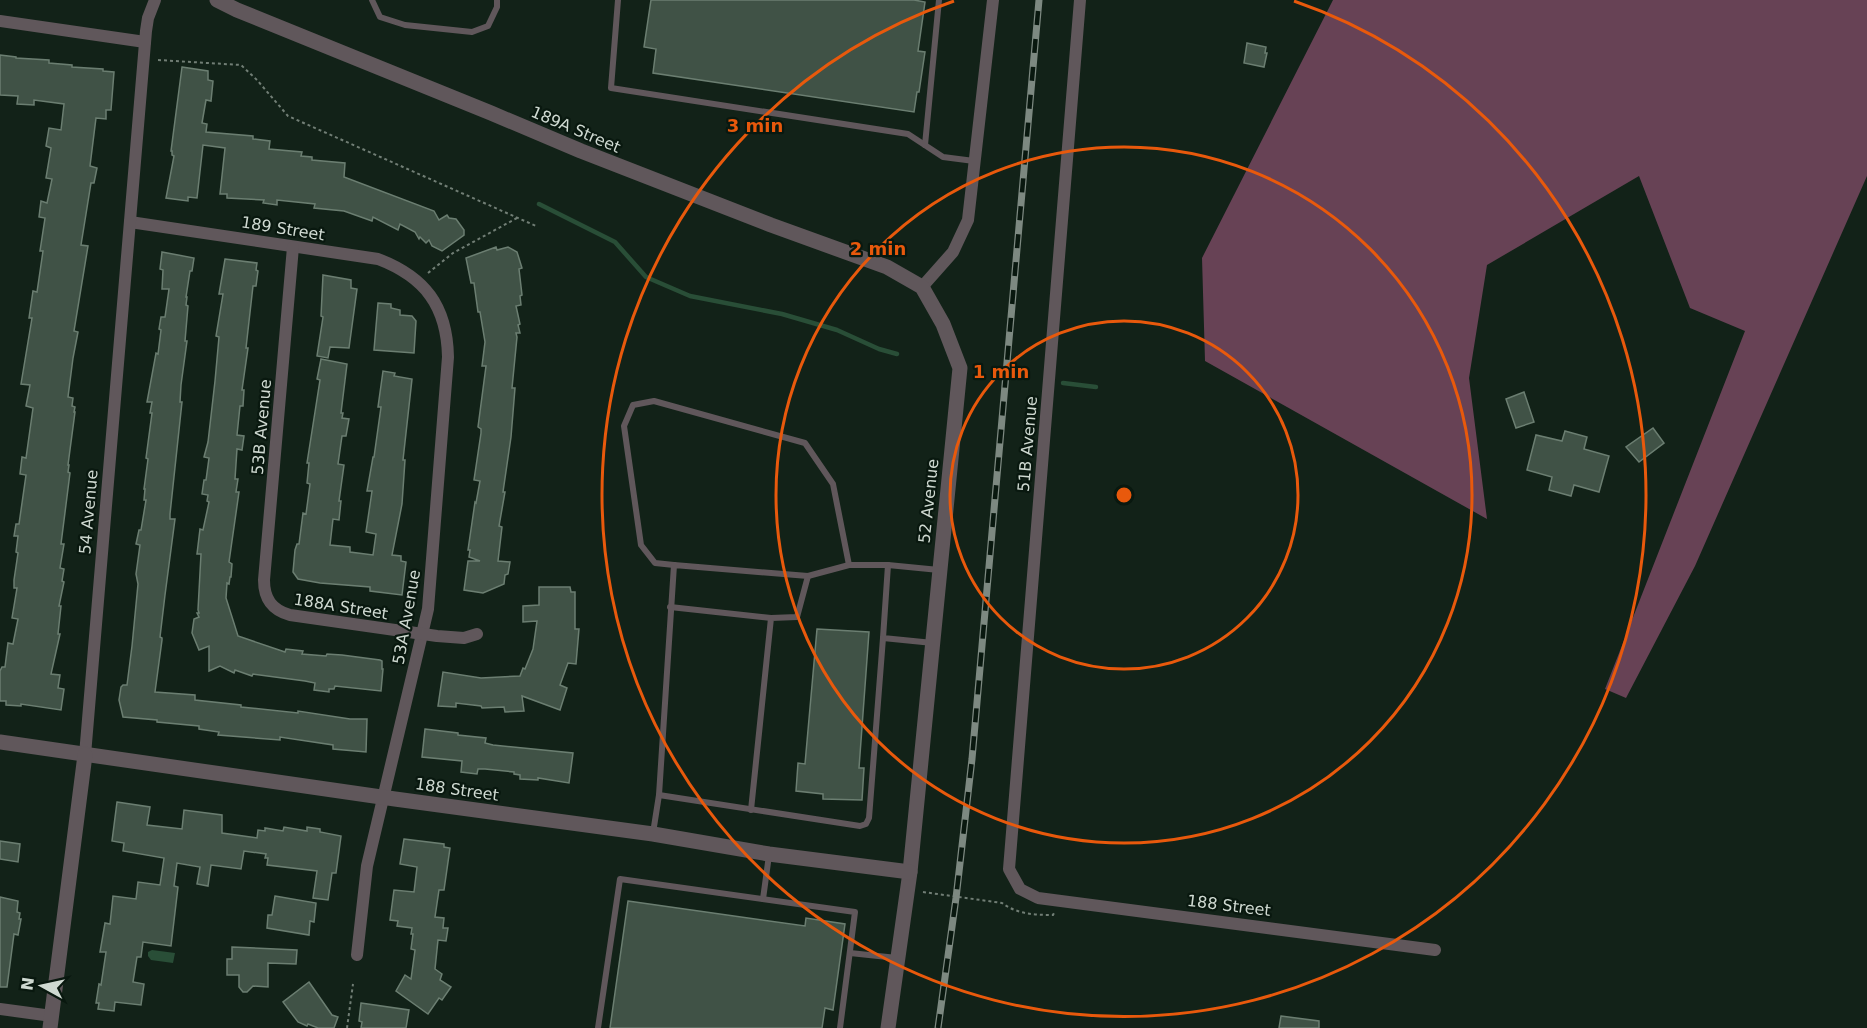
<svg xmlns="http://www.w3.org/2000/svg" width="1867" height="1028" font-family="'DejaVu Sans',sans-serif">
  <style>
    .forest { fill: #674255 }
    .water { fill: #294e37 }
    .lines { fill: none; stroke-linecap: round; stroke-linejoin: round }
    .stream { stroke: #294e37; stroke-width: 4.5 }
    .building { fill: #405246; stroke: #6b7e71; stroke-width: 1.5 }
    .path { stroke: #717e75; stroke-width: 2; stroke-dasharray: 3 3; stroke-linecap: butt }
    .service { stroke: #60575b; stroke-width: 6 }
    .minor { stroke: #60575b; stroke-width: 12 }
    .tertiary { stroke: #60575b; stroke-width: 15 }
    .rail-casing { stroke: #7d8981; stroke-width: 7 }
    .rail { stroke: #09180f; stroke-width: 4.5; stroke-dasharray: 14; stroke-linecap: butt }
    .ring { fill: none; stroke: #e8590c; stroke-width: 3 }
    .labels { text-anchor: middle; stroke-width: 4.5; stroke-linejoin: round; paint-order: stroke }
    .street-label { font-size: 16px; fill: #cfd9d1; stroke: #09180f }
    .centre { fill: #e8590c; stroke: #09180f; stroke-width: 3 }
    .ring-label { font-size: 18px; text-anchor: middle; font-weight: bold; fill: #e8590c; stroke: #09180f; stroke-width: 4.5; stroke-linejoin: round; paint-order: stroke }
  </style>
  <rect width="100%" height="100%" fill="#122218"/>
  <polygon class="forest" points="1333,0 1867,0 1867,176 1695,566 1626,698 1605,689 1745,331 1690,308 1639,176 1487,265 1469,378 1487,519 1205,361 1202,258"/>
  <polygon class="water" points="152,950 175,953 173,963 151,960 148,956 148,952"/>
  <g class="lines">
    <g class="stream">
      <polyline points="539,204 615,242 646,277 690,296 782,314 837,330 879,349 897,354"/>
      <polyline points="1063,383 1096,387"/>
    </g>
  </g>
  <g class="building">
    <polygon points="651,0 914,0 925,2 918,51 925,52 919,92 917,92 914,112 653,73 656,49 644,47"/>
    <polygon points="1247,43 1266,47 1265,53 1267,53 1264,67 1244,63"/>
    <polygon points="0,55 16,57 16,58 49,60 49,63 72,65 72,67 103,69 103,71 114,72 111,110 106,110 106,119 96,118 90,166 97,168 94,183 91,183 81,245 88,246 74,331 78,332 73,358 68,397 73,398 72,406 75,407 74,412 75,412 68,465 69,465 68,472 70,473 61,544 64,544 60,568 64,569 62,581 64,582 59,606 61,606 58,634 60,634 51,674 60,675 58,688 64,689 61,710 21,704 21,706 6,705 6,701 0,701 0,671 2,667 5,667 8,643 13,644 18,619 12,618 17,588 14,588 14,580 18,553 16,552 18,536 14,536 16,524 19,524 26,475 20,474 22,457 26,458 33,408 26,406 30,385 21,384 32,318 29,318 33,291 37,292 43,251 40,251 45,218 39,217 41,201 47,203 52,179 46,178 51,148 46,146 49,128 61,130 64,104 34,100 34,105 17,104 18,96 0,95"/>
    <polygon points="182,67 208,71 208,80 213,81 211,101 206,100 202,123 207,124 206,132 253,136 253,139 270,141 269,149 302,152 301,156 312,157 312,160 345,163 344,177 434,211 439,220 447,215 449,218 456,219 464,230 464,235 442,251 432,246 429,240 426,243 420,237 419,239 415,232 400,224 398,230 373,217 372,221 344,211 314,208 315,204 277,200 277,205 263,203 264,200 227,198 227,194 220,194 225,148 203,145 197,198 188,197 188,201 166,198 174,156 172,155 172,151 171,151"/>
    <polygon points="496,247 497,250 508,247 517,252 522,268 519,269 522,295 520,296 521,305 516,306 520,324 518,325 520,333 516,333 517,337 512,388 515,388 511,437 503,492 505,492 499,526 502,527 498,561 510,562 508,574 505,575 504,584 483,593 464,590 468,561 480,561 469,557 470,550 468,550 475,502 476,503 480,481 474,480 481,433 481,429 478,427 486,366 482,366 485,342 480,312 478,312 474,283 471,283 466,258"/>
    <polygon points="162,252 194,258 192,271 190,271 186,297 187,297 186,305 188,306 185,341 187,341 181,385 180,402 182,402 170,514 170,519 175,519 165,595 160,637 162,638 162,640 155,692 195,695 195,700 241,705 241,707 298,713 298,711 350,719 367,719 366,752 333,749 333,745 280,737 280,740 218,735 219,732 199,729 199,726 157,722 157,720 123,717 119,700 121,687 123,685 127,685 132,646 138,584 136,574 140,545 136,544 139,530 141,530 146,500 144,500 145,489 144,489 148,459 146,458 152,413 150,413 152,402 147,402 156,353 158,354 161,330 159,329 161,317 165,317 169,289 162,289 163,270 160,269"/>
    <polygon points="225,259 257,263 256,270 258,271 256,286 253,286 246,348 248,348 242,390 244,390 243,406 240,406 237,435 244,436 242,450 237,449 235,479 238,479 236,492 239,492 229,562 232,564 231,577 230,577 229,584 227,583 226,598 238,636 285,652 286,649 303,651 302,654 326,656 327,654 342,655 380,660 382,661 382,669 383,669 381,691 335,686 334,689 329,689 329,692 314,690 315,683 305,681 253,674 252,676 235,670 234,673 220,666 209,671 209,646 199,650 192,633 194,619 199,617 197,613 199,613 198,610 201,554 197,554 200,529 203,530 209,502 207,501 208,495 202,494 204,480 206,480 209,458 204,457 208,442 215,381 219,337 216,336 223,294 219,294"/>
    <polygon points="323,275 351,280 351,288 357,289 349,348 330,347 328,358 317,356 323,317 321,316"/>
    <polygon points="378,303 391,304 391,308 400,310 400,315 412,316 416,321 414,353 374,350"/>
    <polygon points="321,359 347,364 341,413 343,413 342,418 349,419 346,436 342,436 338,464 344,465 339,501 341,501 339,520 333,519 330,545 350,547 350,552 373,555 376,534 366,532 372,491 367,491 373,457 374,457 381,407 378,407 383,371 395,373 394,376 412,379 403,460 405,460 402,504 392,555 401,556 401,561 406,562 402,595 370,591 370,587 320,583 298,579 293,572 295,550 297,544 299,544 303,513 306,514 310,484 307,483 309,463 307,463 320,380 317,379"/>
    <polygon points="1524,392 1534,422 1516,428 1506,399"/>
    <polygon points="1653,428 1664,443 1639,462 1626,447"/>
    <polygon points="1565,431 1587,437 1584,449 1609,456 1599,492 1574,485 1571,496 1549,490 1552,477 1527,470 1536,435 1562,441"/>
    <polygon points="539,587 570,587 571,592 575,592 575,629 579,629 576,664 568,663 560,685 567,688 560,710 522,696 524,711 505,712 504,707 482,708 481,706 456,703 456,707 438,706 443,672 481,678 520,676 523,668 525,669 533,649 537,621 523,622 523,606 539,605"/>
    <polygon points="817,629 869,632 859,768 864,768 862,800 823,799 823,794 796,791 798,763 805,764"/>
    <polygon points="425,729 458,733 458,735 486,738 485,743 493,745 573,753 569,783 538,778 538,780 520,779 520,775 514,774 514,772 485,769 478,769 477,774 461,772 462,761 422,757"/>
    <polygon points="117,802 150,807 147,825 182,829 184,810 222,815 222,833 257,838 258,830 265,831 265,828 283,831 284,827 307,831 307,827 320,829 320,832 341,836 336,873 332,873 328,900 313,898 317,871 267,865 268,858 265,858 266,854 244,851 241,869 211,865 208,886 197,884 200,867 177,863 174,886 178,887 171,946 143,942 141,957 137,957 133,982 144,984 141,1005 115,1002 114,1011 98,1009 99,1003 96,1003 99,984 101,985 106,952 100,952 105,923 110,924 113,896 136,899 138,882 160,885 164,858 123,851 124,843 112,841"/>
    <polygon points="404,839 444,844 444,847 450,848 444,890 439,890 435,917 444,918 443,928 448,928 446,941 438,940 435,969 442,974 440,980 451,987 442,1000 439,998 428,1014 396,991 405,975 411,979 415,950 411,949 413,934 411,934 412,928 397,926 398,921 390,920 394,890 414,892 417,867 400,864"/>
    <polygon points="0,841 20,844 18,862 0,859"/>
    <polygon points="275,896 316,903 314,922 310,921 309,935 267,928 268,915 272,915"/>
    <polygon points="0,897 18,901 17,912 20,913 19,919 21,919 18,935 14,934 7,987 0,987"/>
    <polygon points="628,901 805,926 806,918 845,924 833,1010 825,1008 822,1028 610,1028"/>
    <polygon points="232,947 297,950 296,964 268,963 268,987 253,986 247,992 243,992 239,987 239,975 227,975 227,959 232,959"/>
    <polygon points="309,982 332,1015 338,1017 334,1028 318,1028 308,1024 307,1026 298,1022 283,1002"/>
    <polygon points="361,1003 409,1010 406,1028 361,1028 362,1022 359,1021"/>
    <polygon points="1281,1016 1319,1021 1319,1028 1279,1028"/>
  </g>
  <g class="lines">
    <g class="path">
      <polyline points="158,60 241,65 257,80 288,116 536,226"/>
      <polyline points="428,273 453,253 517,218"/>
      <path d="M923 892 1002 903C1017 914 1034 915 1053 915L1054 913"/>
      <polyline points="347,1028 353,984"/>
    </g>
    <g class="service">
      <polyline points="372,0 380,17 405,25 472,32 488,26 497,7 497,0"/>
      <polyline points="618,0 611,88 908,134 943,157 974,161"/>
      <polyline points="925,145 939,0"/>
      <polyline points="674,565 655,563 641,545 624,426 633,405 654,401 805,443 833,484 849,565"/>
      <polyline points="888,565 883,638 933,643"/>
      <polyline points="670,607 771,618"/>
      <polyline points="659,795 860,826 866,824 869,818 883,638"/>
      <polyline points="751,810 771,618 797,617 808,576"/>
      <polyline points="653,833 659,795 674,565 808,576 849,565 888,565 939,570"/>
      <polyline points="763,899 769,855"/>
      <polyline points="850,953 897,958"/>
      <polyline points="598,1028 620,879 855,912 840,1028"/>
    </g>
    <g class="minor">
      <polyline points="1080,0 1009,869 1020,889 1038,898 1435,950"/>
      <polyline points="0,21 145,42"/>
      <path d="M130 222 378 259C425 277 447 306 448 357L428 609 367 866 357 955"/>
      <path d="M293 247 264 580C264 599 272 610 290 615L437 636 464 638 477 634"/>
      <polyline points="922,287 953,252 968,220 993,0"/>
      <polyline points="85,755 146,31 148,18 155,0"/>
      <polyline points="0,1009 52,1016"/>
    </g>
    <g class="tertiary">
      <polyline points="217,0 237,10 491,113 581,151 771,225 887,267 922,287 943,324 960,368 910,872 888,1028"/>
      <polyline points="0,742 395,799 653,834 769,854 910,872"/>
      <polyline points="50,1028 85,755"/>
    </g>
    <defs>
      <polyline id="rail" points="938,1028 956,898 972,759 1039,0"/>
    </defs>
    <use href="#rail" class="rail-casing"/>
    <use href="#rail" class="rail"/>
  </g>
  <g class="ring">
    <circle cx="1124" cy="495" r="174"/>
    <circle cx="1124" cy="495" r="348"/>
    <path d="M1294 1A522 522 0 1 1 954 1"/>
  </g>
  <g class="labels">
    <g class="street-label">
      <text transform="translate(576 129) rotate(23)" y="6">189A Street</text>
      <text transform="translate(283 228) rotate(9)" y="6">189 Street</text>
      <text transform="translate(261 427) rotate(-85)" y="6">53B Avenue</text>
      <text transform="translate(1027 444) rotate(-85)" y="6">51B Avenue</text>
      <text transform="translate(928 501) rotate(-84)" y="6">52 Avenue</text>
      <text transform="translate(88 512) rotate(-85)" y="6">54 Avenue</text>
      <text transform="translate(341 606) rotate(9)" y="6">188A Street</text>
      <text transform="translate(406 617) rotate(-80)" y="6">53A Avenue</text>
      <text transform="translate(457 789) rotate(8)" y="6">188 Street</text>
      <text transform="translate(1229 905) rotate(7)" y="6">188 Street</text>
    </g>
  </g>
  <circle cx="1124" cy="495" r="9" class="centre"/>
  <g class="ring-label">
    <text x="755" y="132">3 min</text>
    <text x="878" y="255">2 min</text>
    <text x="1001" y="378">1 min</text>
  </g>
  <g transform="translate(42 986) rotate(278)" stroke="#09180f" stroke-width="4.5" paint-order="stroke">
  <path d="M0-4.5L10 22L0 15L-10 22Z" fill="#cfd9d1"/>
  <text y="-9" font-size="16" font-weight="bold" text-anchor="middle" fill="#cfd9d1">N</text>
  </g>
</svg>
